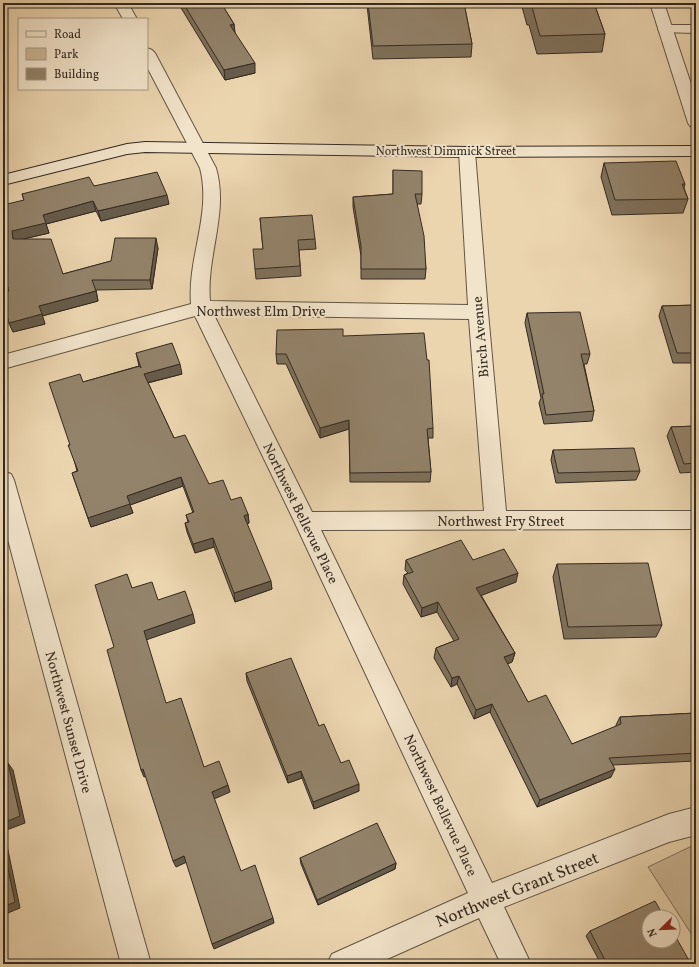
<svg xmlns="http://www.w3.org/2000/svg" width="699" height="967" font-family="Vollkorn,serif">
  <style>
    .green { fill: #ccb897; stroke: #80715c }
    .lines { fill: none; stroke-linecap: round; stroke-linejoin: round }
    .minor-casing { stroke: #615544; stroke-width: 2 }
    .tertiary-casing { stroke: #615544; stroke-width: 2 }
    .secondary-casing { stroke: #332a21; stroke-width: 2 }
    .minor { fill: #f2e4cb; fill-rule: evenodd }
    .tertiary { fill: #f2e4cb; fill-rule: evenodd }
    .secondary { fill: #f2e4cb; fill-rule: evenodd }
    .wall { fill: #7e715c; stroke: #332a21 }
    .shaded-wall { fill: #675c4b; stroke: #332a21 }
    .building { fill: #93836b; stroke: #332a21 }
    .labels { text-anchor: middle; stroke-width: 4; stroke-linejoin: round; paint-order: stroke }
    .far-street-label { font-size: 12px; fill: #332a21; stroke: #f2e4cb }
    .street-label { font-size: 14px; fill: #332a21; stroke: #f2e4cb }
    .near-street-label { font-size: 17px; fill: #332a21; stroke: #f2e4cb }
  </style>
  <rect width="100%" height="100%" fill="#ebd5af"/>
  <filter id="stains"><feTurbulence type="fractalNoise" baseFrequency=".005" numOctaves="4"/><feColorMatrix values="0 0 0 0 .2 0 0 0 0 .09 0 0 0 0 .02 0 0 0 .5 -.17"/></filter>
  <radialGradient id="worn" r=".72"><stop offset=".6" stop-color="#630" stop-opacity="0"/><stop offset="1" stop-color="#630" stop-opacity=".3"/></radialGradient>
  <polygon class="green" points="696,844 696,941 648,867"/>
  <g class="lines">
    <defs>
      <g id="minor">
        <polygon points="114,3 128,3 137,19 123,19"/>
        <polygon points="665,25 696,25 696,33 660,32 658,29 660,26"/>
        <path d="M147 48 152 50 155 53 216 168C229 213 206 256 210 301L468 305 459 152 461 148 467 147 473 148 475 152 488 312 506 511H696V529L321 530 492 883 669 814 696 807V835L669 842 504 907 531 964H501L479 918 376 964H327L332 954 468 893 294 521 195 316 3 369V355L191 304C187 258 212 214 200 168L147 67ZM214 315 469 319 484 511 312 512Z"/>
        <polygon points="3,471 11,474 14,480 151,964 121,964 3,521"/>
      </g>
      <polygon id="tertiary" points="650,3 664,3 696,99 696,128 690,126 688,123"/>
      <polygon id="secondary" points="145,142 467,147 696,146 696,156 467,157 145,152 127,154 3,185 3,175 127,144"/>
    </defs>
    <use href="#minor" class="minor-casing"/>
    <use href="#tertiary" class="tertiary-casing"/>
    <use href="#secondary" class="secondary-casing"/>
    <use href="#minor" class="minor"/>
    <use href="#tertiary" class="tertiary"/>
    <use href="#secondary" class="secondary"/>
  </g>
  <g class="wall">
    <polygon points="178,3 221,3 234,24 235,33 255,73 225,80"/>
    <polygon points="363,3 464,3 472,44 471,57 373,59 367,5 363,5"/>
    <polygon points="521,3 594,3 605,34 602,52 537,54 529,25 527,25"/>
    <polygon points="604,163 685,184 684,188 688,199 683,213 612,215 601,177"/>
    <polygon points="393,170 422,194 421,204 417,204 426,269 425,279 361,279 361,256 353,207 353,197 393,194"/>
    <polygon points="94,186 169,204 101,221 96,211 46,224 49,233 23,239 63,274 111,261 158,248 152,289 96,290 98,301 42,316 45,324 13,332 9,323 9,291 24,200 22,194"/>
    <polygon points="260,218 315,239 316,249 299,250 301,276 256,279 255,269 263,249"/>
    <polygon points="696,305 696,363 673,363 659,316 662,306"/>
    <polygon points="527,313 590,354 587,364 584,364 594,411 592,421 544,424 539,403 541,398 525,323"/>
    <polygon points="343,336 433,428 433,438 428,438 431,472 430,482 350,482 349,429 320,438 286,364 277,364 276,354"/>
    <polygon points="136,353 182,374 148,383 174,438 209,484 231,500 248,514 249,523 247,524 272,589 235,602 214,547 195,553 187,532 185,523 188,522 186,515 193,513 183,486 130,505 133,513 91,527 72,473 77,471 70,445 83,382 139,366"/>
    <polygon points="696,426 696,472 680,473 667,436 671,427"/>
    <polygon points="553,450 640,471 636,480 556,483 551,460"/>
    <polygon points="406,560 473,560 516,582 481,595 515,653 512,662 507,664 528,702 572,744 616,727 616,725 620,717 696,713 696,761 613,765 611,777 537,807 490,712 474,719 457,684 451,687 434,658 436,648 454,641 437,612 421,617 403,584 404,575 408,573 405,570"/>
    <polygon points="557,564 662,625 656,637 564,639 553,577"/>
    <polygon points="246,673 319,726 341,763 359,791 314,809 302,778 288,783 247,681"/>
    <polygon points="300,858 396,863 395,869 318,905 301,864"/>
    <polygon points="590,931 691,964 601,964 586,936"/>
  </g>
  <g class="shaded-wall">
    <polygon points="234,24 235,34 230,25"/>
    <polygon points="255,63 255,73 225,80 224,70"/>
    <polygon points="167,195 169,204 101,221 98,211"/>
    <polygon points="93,201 96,211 46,224 49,233 15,241 13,239 12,231 43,215"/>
    <polygon points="156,238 158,248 152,289 150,280"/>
    <polygon points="96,291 98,301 42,316 39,306"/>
    <polygon points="42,314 45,324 13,332 9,323"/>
    <polygon points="180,364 182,374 146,383 144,374"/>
    <polygon points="349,420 349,429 320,438 320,428"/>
    <polygon points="181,477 183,486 130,505 133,513 91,527 88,518 127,496"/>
    <polygon points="248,514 249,523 245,525 244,516"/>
    <polygon points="213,538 214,547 195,553 193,544"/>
    <polygon points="518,573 516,582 475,598 476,588"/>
    <polygon points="271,581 272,589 235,602 234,593"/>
    <polygon points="438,602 437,612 421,617 422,608"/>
    <polygon points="193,614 195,623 146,640 144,631"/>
    <polygon points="515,653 512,662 502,666 504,657"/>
    <polygon points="459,676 457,684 451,687 452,678"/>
    <polygon points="492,704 490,712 474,719 476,710"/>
    <polygon points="3,752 8,772 3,765"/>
    <polygon points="8,763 13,770 25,823 4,831 20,908 3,915 3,823"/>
    <polygon points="143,769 146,776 144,777 141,770"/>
    <polygon points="615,769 611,777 537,807 540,800"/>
    <polygon points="301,771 302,778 288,783 287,776"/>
    <polygon points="359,784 359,791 314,809 313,802"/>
    <polygon points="228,785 230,792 214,799 212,792"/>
    <polygon points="184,856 187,862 176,867 173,861"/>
    <polygon points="396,863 395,869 318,905 317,900"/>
    <polygon points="273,918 274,923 214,949 212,944"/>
  </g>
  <g class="building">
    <polygon points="183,3 221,3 234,24 230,25 255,63 224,70"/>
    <polygon points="368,3 464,3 472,44 373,46"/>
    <polygon points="529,3 594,3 605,34 540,36 532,7 530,7"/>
    <polygon points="676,161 685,184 682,184 688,199 615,200 604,163"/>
    <polygon points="393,170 422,171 422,194 415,194 424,236 426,269 361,269 361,246 353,197 393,194"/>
    <polygon points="157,172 167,195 98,211 93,201 43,215 46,223 12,231 13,239 51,239 63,274 111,261 115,238 156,238 150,280 92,280 96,291 39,306 42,314 9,323 3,301 3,293 9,291 3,269 3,205 24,200 22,194 89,177 94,186"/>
    <polygon points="312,215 315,239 298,240 300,266 255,269 253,249 263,249 260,218"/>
    <polygon points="696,305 696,353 677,353 662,306"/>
    <polygon points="580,312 590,354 581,354 594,411 546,415 542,394 544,394 527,313"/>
    <polygon points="343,329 343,336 424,333 427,360 429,360 433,428 427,429 431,472 350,473 349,420 320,428 286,354 276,354 277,330"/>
    <polygon points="172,343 180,364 144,374 174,438 185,435 209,484 223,480 231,500 241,497 248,514 244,516 271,581 234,593 213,538 193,544 185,523 189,522 186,515 194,512 181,477 127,496 130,504 88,518 72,473 78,471 68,445 70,445 49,383 80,374 83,382 140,366 141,368 136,353"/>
    <polygon points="696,426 696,463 684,464 671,427"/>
    <polygon points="634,448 640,471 558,473 553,450"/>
    <polygon points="461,540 473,560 504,549 518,573 476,588 515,653 504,657 528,702 546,695 572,744 621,724 620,717 696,713 696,753 609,758 615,769 540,800 492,704 476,710 459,676 452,678 436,648 459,639 438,602 422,608 404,575 413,572 406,560"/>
    <polygon points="648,563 662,625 568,627 557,564"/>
    <polygon points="127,574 132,588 152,582 158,600 185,591 193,614 144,631 166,703 181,698 204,767 219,761 228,785 212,792 241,871 255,865 273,918 212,944 184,856 173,861 143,769 141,770 107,650 114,647 95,585"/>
    <polygon points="291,658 319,726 324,724 341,763 349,760 359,784 313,802 301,771 287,776 246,673"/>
    <polygon points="8,763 20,816 3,823 3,764"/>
    <polygon points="377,823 396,863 317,900 300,858"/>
    <polygon points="3,845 15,902 3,907"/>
    <polygon points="655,901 664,917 649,917 649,941 673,941 673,932 691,964 607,964 590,931"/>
  </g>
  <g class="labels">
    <g class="far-street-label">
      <text x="446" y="155">Northwest Dimmick Street</text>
    </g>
    <g class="street-label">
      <text x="261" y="316">Northwest Elm Drive</text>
      <text transform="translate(480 337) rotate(-95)" y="5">Birch Avenue</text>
      <text transform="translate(301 513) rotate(64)" y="5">Northwest Bellevue Place</text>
      <text x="501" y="526">Northwest Fry Street</text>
      <text transform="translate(69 722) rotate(75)" y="5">Northwest Sunset Drive</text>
      <text transform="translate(441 805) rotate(65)" y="5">Northwest Bellevue Place</text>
    </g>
    <g class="near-street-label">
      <text transform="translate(517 889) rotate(-22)" y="6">Northwest Grant Street</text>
    </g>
  </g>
  <rect width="699" height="967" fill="none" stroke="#ebd5af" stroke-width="16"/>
  <rect x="4" y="4" width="691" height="959" fill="none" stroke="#332a21" stroke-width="2"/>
  <rect x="8" y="8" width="683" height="951" fill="none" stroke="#332a21"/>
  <rect x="18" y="18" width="130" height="72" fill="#f2e4cb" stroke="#a69a87"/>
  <rect x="26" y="31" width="20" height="6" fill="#f2e4cb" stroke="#a69a87"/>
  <text x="54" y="38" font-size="12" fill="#332a21">Road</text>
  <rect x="26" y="48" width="20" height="12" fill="#ccb897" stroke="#a69a87"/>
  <text x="54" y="58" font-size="12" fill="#332a21">Park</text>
  <rect x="26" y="68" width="20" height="12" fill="#93836b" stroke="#a69a87"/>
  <text x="54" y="78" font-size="12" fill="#332a21">Building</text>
  <g transform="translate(661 929) rotate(247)"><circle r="19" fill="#f2e4cb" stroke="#a69a87"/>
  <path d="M0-3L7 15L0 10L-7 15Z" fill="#8f2418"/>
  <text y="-6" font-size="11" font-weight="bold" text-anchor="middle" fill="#332a21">N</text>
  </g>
  <rect width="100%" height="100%" filter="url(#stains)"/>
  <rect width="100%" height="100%" fill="url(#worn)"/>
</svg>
